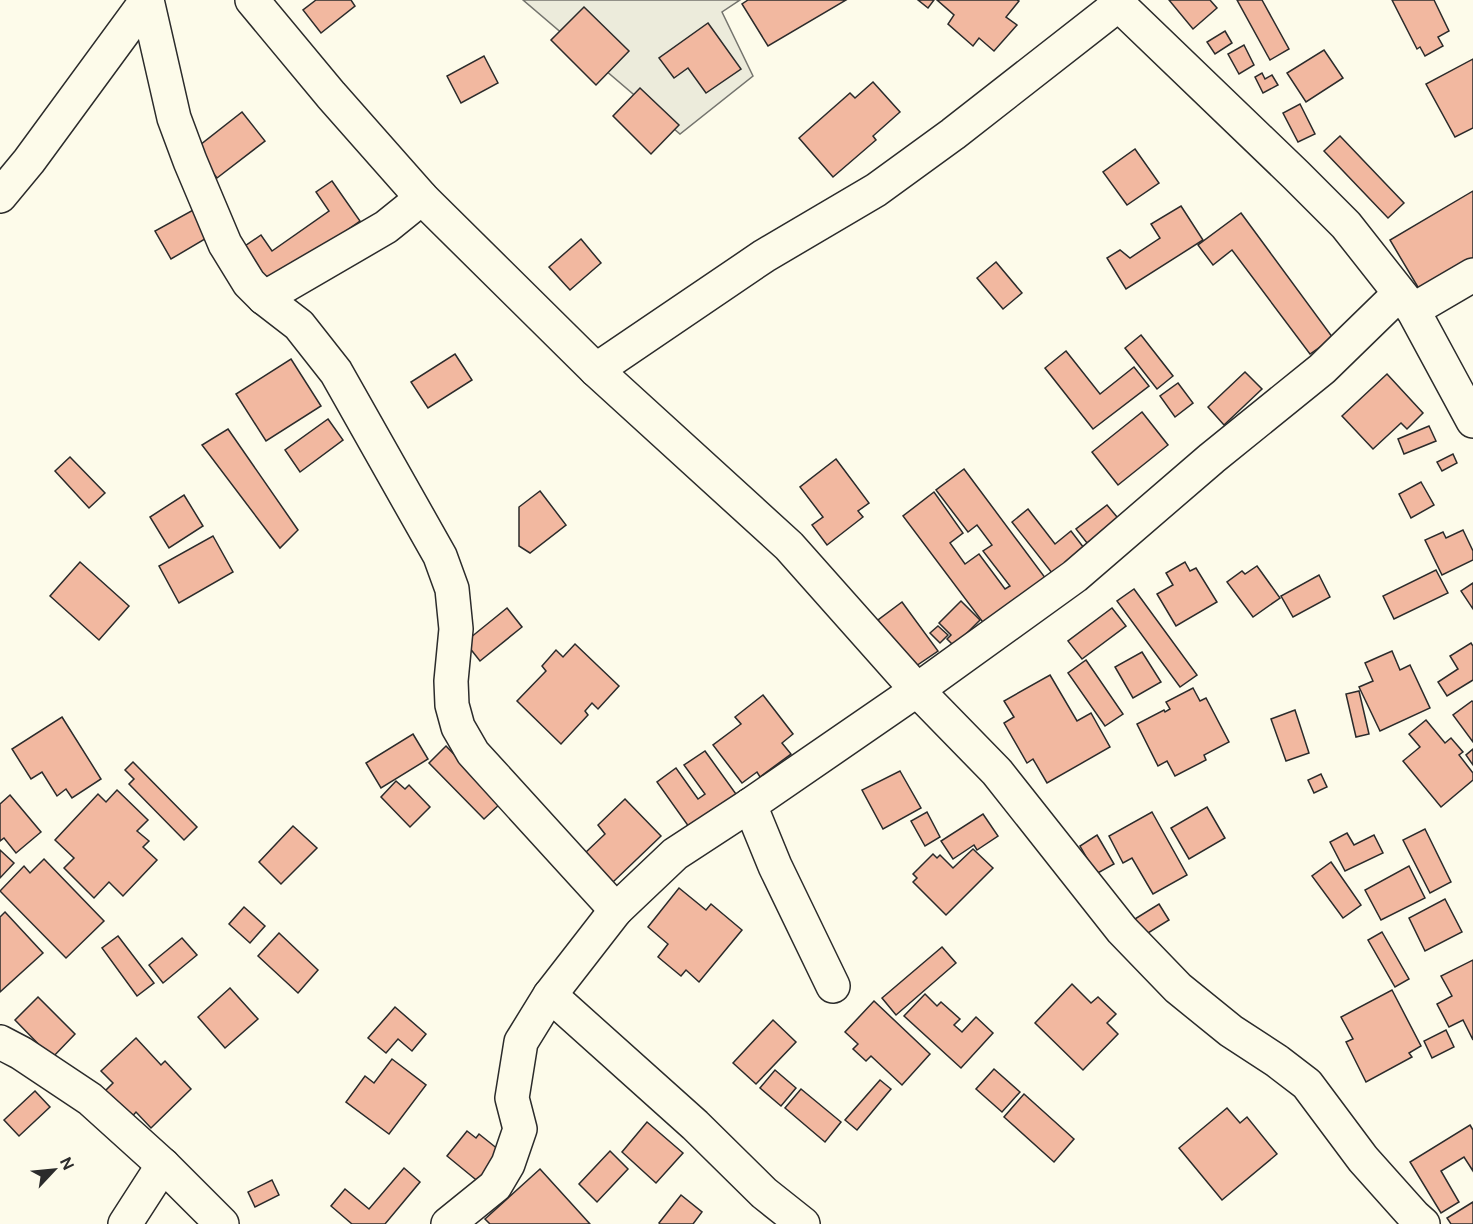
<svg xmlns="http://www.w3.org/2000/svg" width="1473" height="1224" font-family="'DM Sans',sans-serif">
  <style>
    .green { fill: #ecebdb; stroke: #74746e; stroke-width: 1.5 }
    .building { fill: #f2b8a0; stroke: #2b2b2b; stroke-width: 1.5 }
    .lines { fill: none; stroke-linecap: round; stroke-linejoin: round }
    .minor-casing { stroke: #2b2b2b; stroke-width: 36 }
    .minor { stroke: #fdfbea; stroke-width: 33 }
  </style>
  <rect width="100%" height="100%" fill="#fdfbea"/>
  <polygon class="green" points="523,0 740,0 722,12 753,76 680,134"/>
  <g class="building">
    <polygon points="316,0 351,0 355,6 321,33 303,10"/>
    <polygon points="748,0 846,0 768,46 742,4"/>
    <polygon points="918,0 934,0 928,8"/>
    <polygon points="937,0 1017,0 1019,1 1006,17 1017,25 994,51 979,38 973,46 948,24 954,15"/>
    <polygon points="1169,0 1210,0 1217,8 1193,29"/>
    <polygon points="1237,0 1262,0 1289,49 1270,60"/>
    <polygon points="1392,0 1434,0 1449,31 1438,37 1443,46 1425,56 1420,47 1417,49"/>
    <polygon points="584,7 629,51 596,85 551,40"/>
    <polygon points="708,23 741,69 706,93 688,68 674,78 659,58"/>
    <polygon points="1225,31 1232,43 1215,54 1207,42"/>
    <polygon points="1244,45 1254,65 1239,74 1228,54"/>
    <polygon points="1324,50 1343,78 1306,102 1287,73"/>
    <polygon points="484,56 498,83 461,103 447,76"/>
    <polygon points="1473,59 1473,128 1455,137 1426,84"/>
    <polygon points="1262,73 1265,79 1272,75 1278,85 1263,93 1255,77"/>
    <polygon points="873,82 900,112 873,136 876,140 833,177 799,138 850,93 855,98"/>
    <polygon points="640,88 679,125 651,154 613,116"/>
    <polygon points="1300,104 1315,134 1298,142 1283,113"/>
    <polygon points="242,112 265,141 217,178 195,149"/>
    <polygon points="1340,136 1404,203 1388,218 1324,151"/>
    <polygon points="1135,149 1159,183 1127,205 1103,172"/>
    <polygon points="332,181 360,221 268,286 242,248 261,235 272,251 329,211 316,192"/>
    <polygon points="1473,191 1473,271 1425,299 1390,240"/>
    <polygon points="1181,206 1203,240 1126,289 1107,258 1120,250 1130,258 1160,238 1151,224"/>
    <polygon points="195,209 210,236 171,259 155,231"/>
    <polygon points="1241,213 1333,338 1310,354 1232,250 1213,265 1198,245"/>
    <polygon points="581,239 601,263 570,290 549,267"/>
    <polygon points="996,262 1022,293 1003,309 977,278"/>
    <polygon points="1141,335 1173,376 1157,389 1125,348"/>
    <polygon points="1066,351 1100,394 1134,367 1149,386 1093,429 1045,368"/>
    <polygon points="455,354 472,380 428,408 411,382"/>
    <polygon points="291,359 321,406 266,441 236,394"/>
    <polygon points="1245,372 1262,389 1224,425 1208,407"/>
    <polygon points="1387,374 1423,413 1407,429 1401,423 1373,449 1342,416"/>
    <polygon points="1178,383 1193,403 1175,417 1160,396"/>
    <polygon points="1142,412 1168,445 1118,485 1092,452"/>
    <polygon points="328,419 343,440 300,472 285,450"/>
    <polygon points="1429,426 1436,441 1404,454 1398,439"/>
    <polygon points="228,429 298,530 280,548 202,445"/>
    <polygon points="1453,454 1457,463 1442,471 1437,462"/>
    <polygon points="70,457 105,493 89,508 55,471"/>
    <polygon points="836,459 869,503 858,511 863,517 827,545 812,525 823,517 800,487"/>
    <polygon points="964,469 1052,587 991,633 903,516 934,492 963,533 950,543 965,564 979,554 1005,589 1010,586 983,551 992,545 977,525 968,532 936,490"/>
    <polygon points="1421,482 1434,505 1411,518 1399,494"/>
    <polygon points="540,491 566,525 530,553 519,546 519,507"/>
    <polygon points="184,495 203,526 169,548 150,517"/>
    <polygon points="1107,505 1122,523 1091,548 1076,529"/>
    <polygon points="1028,509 1055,544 1071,531 1087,552 1056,578 1012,522"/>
    <polygon points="1463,530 1473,551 1473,560 1442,575 1425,540 1443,532 1446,538"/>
    <polygon points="213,536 233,572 179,603 159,566"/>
    <polygon points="80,562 129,606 99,640 50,596"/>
    <polygon points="1185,562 1190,571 1196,568 1217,602 1176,626 1157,594 1173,585 1166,573"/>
    <polygon points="1257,566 1280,598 1253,617 1227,582 1242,571 1245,574"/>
    <polygon points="1436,570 1448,593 1394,619 1383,596"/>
    <polygon points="1319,575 1330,597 1293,617 1281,596"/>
    <polygon points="1473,583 1473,609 1461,591"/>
    <polygon points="1134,589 1197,675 1180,687 1117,601"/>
    <polygon points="961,601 980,620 954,646 947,639 951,635 939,623"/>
    <polygon points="902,602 938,651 913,668 878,620"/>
    <polygon points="507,608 522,627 480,661 465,642"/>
    <polygon points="1112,608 1126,626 1082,659 1068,641"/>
    <polygon points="938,626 948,635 940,643 930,633"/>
    <polygon points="1471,643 1473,646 1473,680 1447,696 1438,682 1458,669 1450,656"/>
    <polygon points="575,644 619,686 598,709 592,703 585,711 588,715 561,744 517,701 546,671 542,666 556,650 563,657"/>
    <polygon points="1392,651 1400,670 1410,665 1430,708 1380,731 1359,687 1373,681 1365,663"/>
    <polygon points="1142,652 1161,682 1133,698 1115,667"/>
    <polygon points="1086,660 1123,714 1105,726 1068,673"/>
    <polygon points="1050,675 1077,721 1091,713 1110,747 1047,783 1033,759 1027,763 1004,723 1014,717 1004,701"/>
    <polygon points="1193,688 1200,701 1206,698 1229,742 1204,755 1206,760 1175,776 1167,761 1158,766 1137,724 1164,710 1165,712 1170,709 1166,702"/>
    <polygon points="1359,691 1369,734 1356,737 1346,694"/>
    <polygon points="763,695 793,734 782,743 791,754 760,777 757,772 742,783 713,745 741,724 735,717"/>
    <polygon points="1472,701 1473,702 1473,742 1453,715"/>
    <polygon points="1295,710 1309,753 1286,761 1271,719"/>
    <polygon points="62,717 101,779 72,798 66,789 57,796 42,772 31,779 12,749"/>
    <polygon points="1426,720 1445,743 1451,738 1463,752 1459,755 1473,773 1473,780 1441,807 1403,761 1420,747 1409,734"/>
    <polygon points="413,734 428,759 381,788 366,763"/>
    <polygon points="446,746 501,803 484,819 429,763"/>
    <polygon points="1473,749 1473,765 1466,755"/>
    <polygon points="705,751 741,801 694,834 657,782 676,768 698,799 705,794 684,765"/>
    <polygon points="133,762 197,827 184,840 129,784 134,779 125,770"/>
    <polygon points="900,771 921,808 883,829 862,790"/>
    <polygon points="1321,774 1327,787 1314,793 1308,780"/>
    <polygon points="396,781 405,789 409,785 430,807 410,827 381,797"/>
    <polygon points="117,790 148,820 137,831 149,841 143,847 157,860 123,896 109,882 94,898 64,868 74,858 55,840 98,794 106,802"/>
    <polygon points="10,795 41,832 16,853 4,838 0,841 0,804"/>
    <polygon points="625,799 661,836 613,882 585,853 605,834 598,825"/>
    <polygon points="1207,807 1225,838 1189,859 1171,828"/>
    <polygon points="927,812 940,837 925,846 911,821"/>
    <polygon points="1152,812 1187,875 1153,894 1132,858 1123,863 1109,836"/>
    <polygon points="983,814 998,836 977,850 974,845 953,859 941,841"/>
    <polygon points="293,826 317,848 281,884 259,862"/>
    <polygon points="1425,829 1451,882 1430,893 1403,840"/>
    <polygon points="1347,833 1354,845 1374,835 1383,853 1345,871 1330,842"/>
    <polygon points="1097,835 1114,864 1096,874 1080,846"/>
    <polygon points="973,849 993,868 946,915 913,882 917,878 913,874 933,854 937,858 940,855 953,868"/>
    <polygon points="0,850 14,863 0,878"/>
    <polygon points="44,859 104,921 66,958 0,891 24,866 30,873"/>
    <polygon points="1331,862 1361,905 1343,918 1312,876"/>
    <polygon points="1409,866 1425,898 1381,920 1365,890"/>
    <polygon points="679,888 706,910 711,904 742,930 699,982 686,970 681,976 658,957 668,944 648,927"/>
    <polygon points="1445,899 1462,932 1425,951 1409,918"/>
    <polygon points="1159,904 1169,920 1140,938 1130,922"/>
    <polygon points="244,907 265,926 250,943 229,924"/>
    <polygon points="5,912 43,953 0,992 0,917"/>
    <polygon points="1382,932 1409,979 1395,987 1368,940"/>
    <polygon points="279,933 318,970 298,993 258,956"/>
    <polygon points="118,936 154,983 137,996 102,948"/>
    <polygon points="182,938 197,955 163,983 149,965"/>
    <polygon points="942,947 956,963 896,1015 882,998"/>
    <polygon points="1473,960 1473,1040 1463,1020 1449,1027 1437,1004 1452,996 1441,976"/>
    <polygon points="1072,984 1091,1003 1098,997 1116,1014 1107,1023 1118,1034 1083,1070 1035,1023"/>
    <polygon points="230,988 258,1019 225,1048 198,1017"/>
    <polygon points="1392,990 1421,1046 1409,1053 1412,1057 1366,1082 1346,1042 1353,1039 1341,1017"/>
    <polygon points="925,994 937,1006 941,1002 960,1019 954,1025 962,1032 976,1017 993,1033 961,1068 904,1016"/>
    <polygon points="38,997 75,1034 52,1058 15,1020"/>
    <polygon points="874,1001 930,1054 902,1085 871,1056 866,1061 853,1049 858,1044 845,1032"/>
    <polygon points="395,1007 426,1034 412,1051 398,1039 386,1053 368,1038"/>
    <polygon points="773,1020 796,1042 756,1084 733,1063"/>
    <polygon points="1446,1030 1454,1047 1432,1058 1424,1041"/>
    <polygon points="136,1038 161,1065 165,1061 191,1089 151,1128 136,1112 129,1120 103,1093 113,1083 101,1071"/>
    <polygon points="392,1059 426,1085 389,1134 346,1102 365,1076 374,1083"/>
    <polygon points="994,1069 1020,1092 1002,1112 976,1089"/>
    <polygon points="775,1070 796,1088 781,1106 760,1088"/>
    <polygon points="880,1080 891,1089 857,1130 845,1120"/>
    <polygon points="801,1089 841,1122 825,1142 785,1108"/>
    <polygon points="35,1091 50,1107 19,1136 4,1120"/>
    <polygon points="1024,1094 1074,1139 1054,1162 1004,1117"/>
    <polygon points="1227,1108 1240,1123 1247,1117 1277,1154 1222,1200 1179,1148"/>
    <polygon points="647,1122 683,1153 656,1183 622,1152"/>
    <polygon points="1470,1125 1473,1130 1473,1171 1464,1157 1441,1171 1459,1202 1441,1213 1410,1162"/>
    <polygon points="467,1131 476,1138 479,1134 504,1154 480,1183 447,1156"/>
    <polygon points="610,1151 628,1169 597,1202 579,1184"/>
    <polygon points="404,1168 420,1182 385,1224 352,1224 331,1206 345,1189 369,1209"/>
    <polygon points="540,1169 590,1224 490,1224 485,1219"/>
    <polygon points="272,1180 279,1195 255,1207 248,1192"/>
    <polygon points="681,1195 702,1212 693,1224 660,1224 659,1223"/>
    <polygon points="1473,1202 1473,1224 1451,1224 1447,1218"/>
  </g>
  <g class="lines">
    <defs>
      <g id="minor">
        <polyline points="147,0 174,118 190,161 225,244 249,283 264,298 299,325 336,372 440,556 452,589 456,629 451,681 452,705 458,727 473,753 616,910"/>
        <polyline points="252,0 331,95 422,198 596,370 789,546 917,690 997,772 1122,930 1178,988 1231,1031 1277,1061 1307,1084 1363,1159 1414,1216 1423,1224"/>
        <polyline points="1114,0 1296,175 1346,225 1413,310 1473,421"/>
        <polyline points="0,196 29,161 147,0"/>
        <polyline points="264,298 386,227 422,198"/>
        <polyline points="1413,310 1473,275"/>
        <polyline points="596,370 764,256 876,190 953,134 1118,5"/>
        <polyline points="750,805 775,866 833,986"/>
        <polyline points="550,995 695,1125 764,1193 803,1224"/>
        <polyline points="0,1042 21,1053 90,1099 163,1165 222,1224"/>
        <polyline points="125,1224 163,1165"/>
        <polyline points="448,1224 495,1186 508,1164 520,1129 512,1098 521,1042 550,995 616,910 675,854 750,805 917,690 1075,576 1212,458 1322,369 1399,294"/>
      </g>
    </defs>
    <use href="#minor" class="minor-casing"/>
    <use href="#minor" class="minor"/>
  </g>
  <g transform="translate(54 1170) rotate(64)" stroke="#fdfbea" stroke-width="4.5" paint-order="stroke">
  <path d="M0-4.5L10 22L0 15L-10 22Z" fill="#2b2b2b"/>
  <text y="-9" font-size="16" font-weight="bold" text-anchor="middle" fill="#2b2b2b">N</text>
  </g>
</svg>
